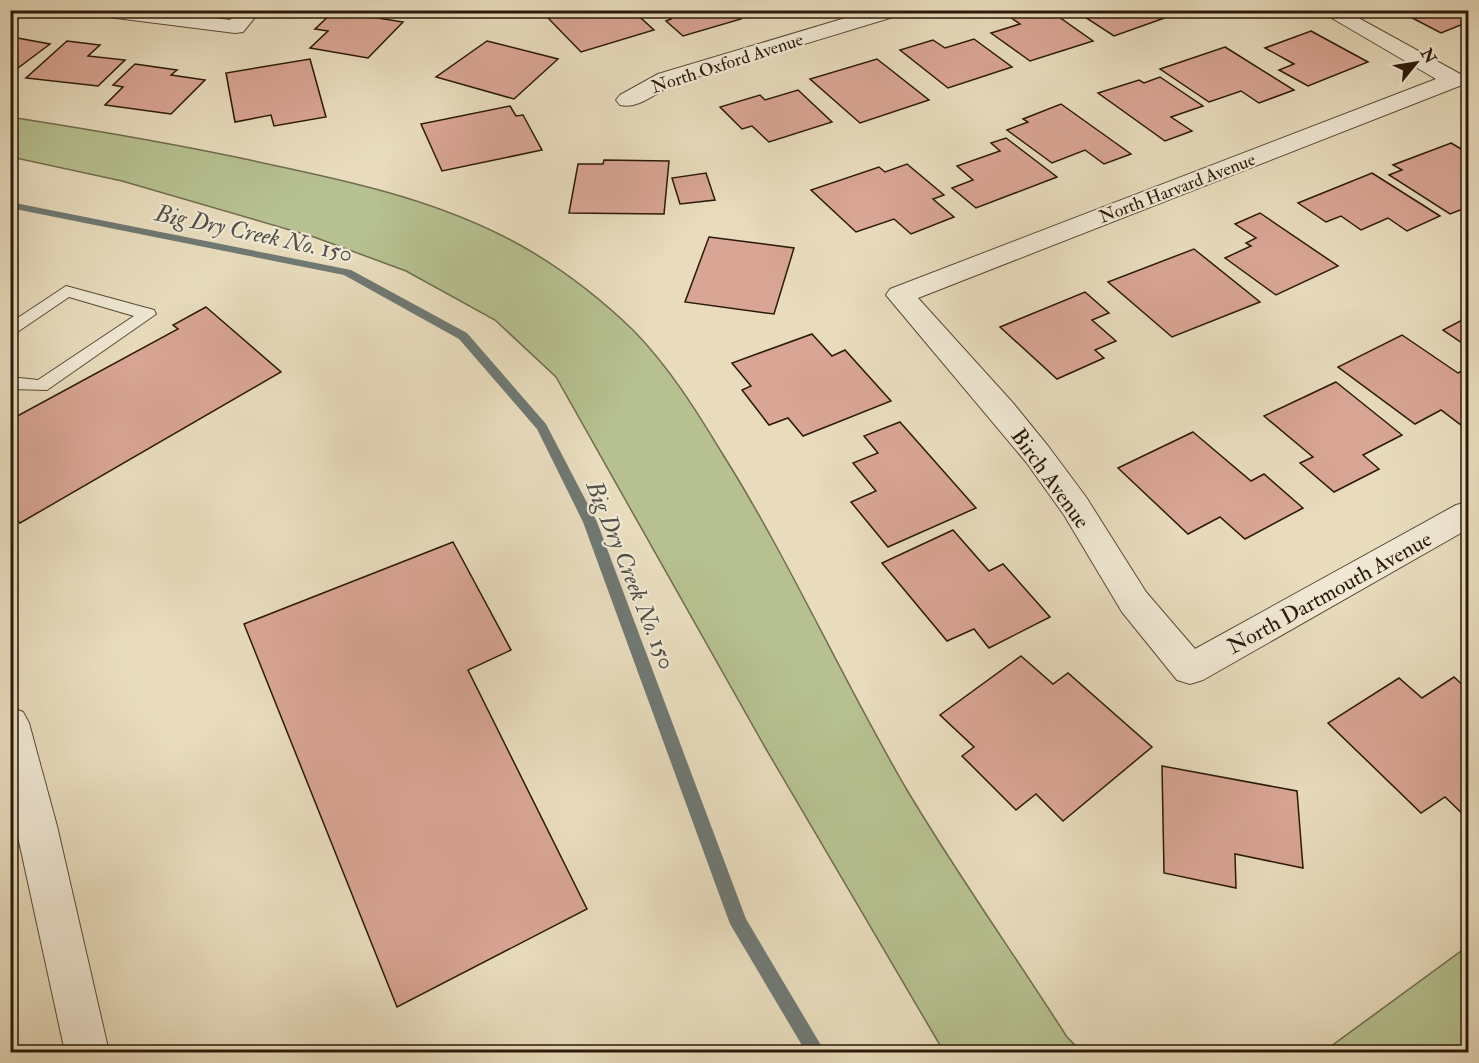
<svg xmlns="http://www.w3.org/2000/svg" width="1479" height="1063" font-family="'IM FELL Double Pica',serif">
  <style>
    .green { fill: #b6c090; stroke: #706c4c; stroke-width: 1.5 }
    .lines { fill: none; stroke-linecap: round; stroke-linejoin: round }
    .stream { fill: #6f7974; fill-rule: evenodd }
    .building { fill: #d9a594; stroke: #2b1909; stroke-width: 1.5 }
    .service-casing { stroke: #5a4a36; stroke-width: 2 }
    .minor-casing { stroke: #5a4a36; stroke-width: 2 }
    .service { fill: #f0e8d4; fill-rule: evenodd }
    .minor { fill: #f0e8d4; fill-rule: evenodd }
    .labels { text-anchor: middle; stroke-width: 4.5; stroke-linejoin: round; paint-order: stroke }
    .far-street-label { font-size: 18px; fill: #2b1909; stroke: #f0e8d4 }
    .street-label { font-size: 22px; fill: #2b1909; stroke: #f0e8d4 }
    .water-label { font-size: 24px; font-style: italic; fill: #535148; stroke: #f0e8d4 }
  </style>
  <rect width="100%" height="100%" fill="#e8dcbd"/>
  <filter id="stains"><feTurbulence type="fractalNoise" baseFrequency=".00333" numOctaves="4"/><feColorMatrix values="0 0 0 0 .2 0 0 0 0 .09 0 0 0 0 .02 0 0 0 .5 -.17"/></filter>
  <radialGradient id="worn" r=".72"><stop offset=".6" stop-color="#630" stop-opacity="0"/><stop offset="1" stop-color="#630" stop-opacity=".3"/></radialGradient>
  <g class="green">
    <path d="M10 117C100 131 189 146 277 166 362 184 444 203 520 245 561 268 600 298 634 331 669 367 696 410 722 453 790 561 842 679 907 790 957 874 1014 954 1067 1037L1082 1052H944L766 749 556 377 495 320 406 271 314 237 122 181 11 157Z"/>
    <polygon points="1468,946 1468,1052 1323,1052"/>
  </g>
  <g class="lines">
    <polygon class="stream" points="10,202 351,270 467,333 546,424 597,522 746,919 825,1052 806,1052 730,924 583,522 537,429 459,339 344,275 10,208"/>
  </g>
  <g class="building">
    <polygon points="594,10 632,10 654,30 581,52 548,18 576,11 580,14"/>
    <polygon points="661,10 731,10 741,19 683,36 666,21 671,19"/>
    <polygon points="1022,10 1049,10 1093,41 1030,61 991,33 1020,24 1007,15"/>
    <polygon points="1074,10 1166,10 1173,15 1114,36"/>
    <polygon points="1397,10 1468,10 1468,22 1441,33"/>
    <polygon points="334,11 403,22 368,58 310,48 328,31 315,29"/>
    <polygon points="1311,31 1368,62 1308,86 1279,70 1294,64 1265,48"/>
    <polygon points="12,37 50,44 10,74"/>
    <polygon points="974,39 1012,67 948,88 900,50 933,40 945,48"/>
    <polygon points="67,41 100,45 88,56 125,60 98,86 26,78"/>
    <polygon points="487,41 558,59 514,99 436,77"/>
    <polygon points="1225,47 1294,90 1259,103 1241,91 1209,102 1160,69"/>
    <polygon points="310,59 326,117 274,126 271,115 235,122 226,73"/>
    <polygon points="877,59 929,100 860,123 810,79"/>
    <polygon points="135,64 177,70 171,75 205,80 171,114 105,105 123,87 113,85"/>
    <polygon points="1160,77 1203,106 1171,117 1192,131 1165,141 1098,93 1139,80 1144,83"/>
    <polygon points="798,90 832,122 769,142 752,126 742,129 720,107 760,95 765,100"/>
    <polygon points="1061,104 1131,154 1104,164 1085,150 1052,163 1007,130 1028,122 1023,119"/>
    <polygon points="510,106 516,116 523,115 542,150 442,171 421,124"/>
    <polygon points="1006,138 1057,177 976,208 952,188 973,180 957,166 1000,151 991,143"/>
    <polygon points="1451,143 1468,153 1468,162 1465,164 1468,166 1468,183 1463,186 1468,189 1468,207 1450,214 1389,175 1402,170 1393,165"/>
    <polygon points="604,160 669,161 664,214 569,213 578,164 603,164"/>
    <polygon points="907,164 944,195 933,199 954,217 911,234 894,219 856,232 811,190 879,167 885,172"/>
    <polygon points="706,173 715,200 680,204 672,178"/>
    <polygon points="1372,173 1440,216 1407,231 1388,218 1361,230 1341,216 1326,222 1298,203"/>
    <polygon points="1260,213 1338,266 1276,295 1225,258 1251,246 1246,243 1256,238 1235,224"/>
    <polygon points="709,237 794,248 774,314 685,302"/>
    <polygon points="1194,249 1260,302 1172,337 1108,282"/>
    <polygon points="1085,292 1109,313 1092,320 1116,341 1095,350 1104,358 1057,379 1000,327"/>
    <polygon points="206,307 281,372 20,523 10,513 10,420 178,329 173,325"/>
    <polygon points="1468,317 1468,347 1443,330"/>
    <polygon points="812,334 832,356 845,350 891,401 803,436 788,418 769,425 742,390 751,386 732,363"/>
    <polygon points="1402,335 1458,373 1468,368 1468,421 1461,425 1441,410 1415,424 1338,367"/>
    <polygon points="1336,382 1402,435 1363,455 1379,469 1334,492 1300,463 1313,457 1264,416"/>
    <polygon points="900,422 976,508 888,547 851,502 876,491 853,463 878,453 864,436"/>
    <polygon points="1193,432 1251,481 1264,474 1303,508 1245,539 1220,517 1188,534 1118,468"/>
    <polygon points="953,530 989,571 1003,564 1050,617 989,648 974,629 947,641 882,563"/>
    <polygon points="453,542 511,650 468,670 587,909 397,1007 244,624"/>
    <polygon points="1021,656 1053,684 1068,673 1152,747 1063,821 1036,794 1016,810 962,756 974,747 940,715"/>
    <polygon points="1454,677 1468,690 1468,819 1445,797 1421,813 1328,723 1399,678 1422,698"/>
    <polygon points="1162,766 1297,791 1303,868 1235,854 1236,888 1164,873"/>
  </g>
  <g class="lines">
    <defs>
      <polygon id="service" points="66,286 154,310 156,314 47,390 10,389 10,377 38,380 134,316 69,297 10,337 10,323"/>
      <g id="minor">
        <polygon points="90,10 155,10 230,20 239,10 261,10 243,32 235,33 100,16"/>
        <path d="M872 10H906L903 14C828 37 753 59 678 83 658 89 641 110 620 105L616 100 620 95 658 74Z"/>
        <polygon points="1318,10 1344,10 1462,75 1465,80 1462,85 918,298 1013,403 1048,446 1086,497 1146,592 1195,649 1456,505 1468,502 1468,529 1203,680 1190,684 1177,680 1122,612 1064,515 1026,462 886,295 890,289 1436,79"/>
        <polygon points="10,707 23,712 29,723 57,826 109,1052 65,1052 10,800"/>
      </g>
    </defs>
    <use href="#service" class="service-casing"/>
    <use href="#minor" class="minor-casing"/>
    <use href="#service" class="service"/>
    <use href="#minor" class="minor"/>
  </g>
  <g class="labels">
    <g class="far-street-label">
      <text transform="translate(727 63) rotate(-18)" y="6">North Oxford Avenue</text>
      <text transform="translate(1177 188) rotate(-21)" y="6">North Harvard Avenue</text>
    </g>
    <g class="street-label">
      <text transform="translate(1051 478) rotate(54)" y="8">Birch Avenue</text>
      <text transform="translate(1329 592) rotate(-29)" y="8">North Dartmouth Avenue</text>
    </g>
    <g class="water-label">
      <text transform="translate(254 233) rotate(12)" y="8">Big Dry Creek No. 150</text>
      <text transform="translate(631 575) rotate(68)" y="8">Big Dry Creek No. 150</text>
    </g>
  </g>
  <rect width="1479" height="1063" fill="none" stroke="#e8dcbd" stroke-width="36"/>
  <rect x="12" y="12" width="1455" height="1039" fill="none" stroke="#2b1909" stroke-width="3"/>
  <rect x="18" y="18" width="1443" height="1027" fill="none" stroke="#2b1909" stroke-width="1.5"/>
  <g transform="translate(1416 63) rotate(60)" stroke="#f0e8d4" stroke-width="4.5" paint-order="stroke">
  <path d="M0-4.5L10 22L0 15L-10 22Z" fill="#2b1909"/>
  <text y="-9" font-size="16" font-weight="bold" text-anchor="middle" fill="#2b1909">N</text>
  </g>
  <rect width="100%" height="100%" filter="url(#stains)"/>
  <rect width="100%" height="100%" fill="url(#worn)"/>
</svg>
